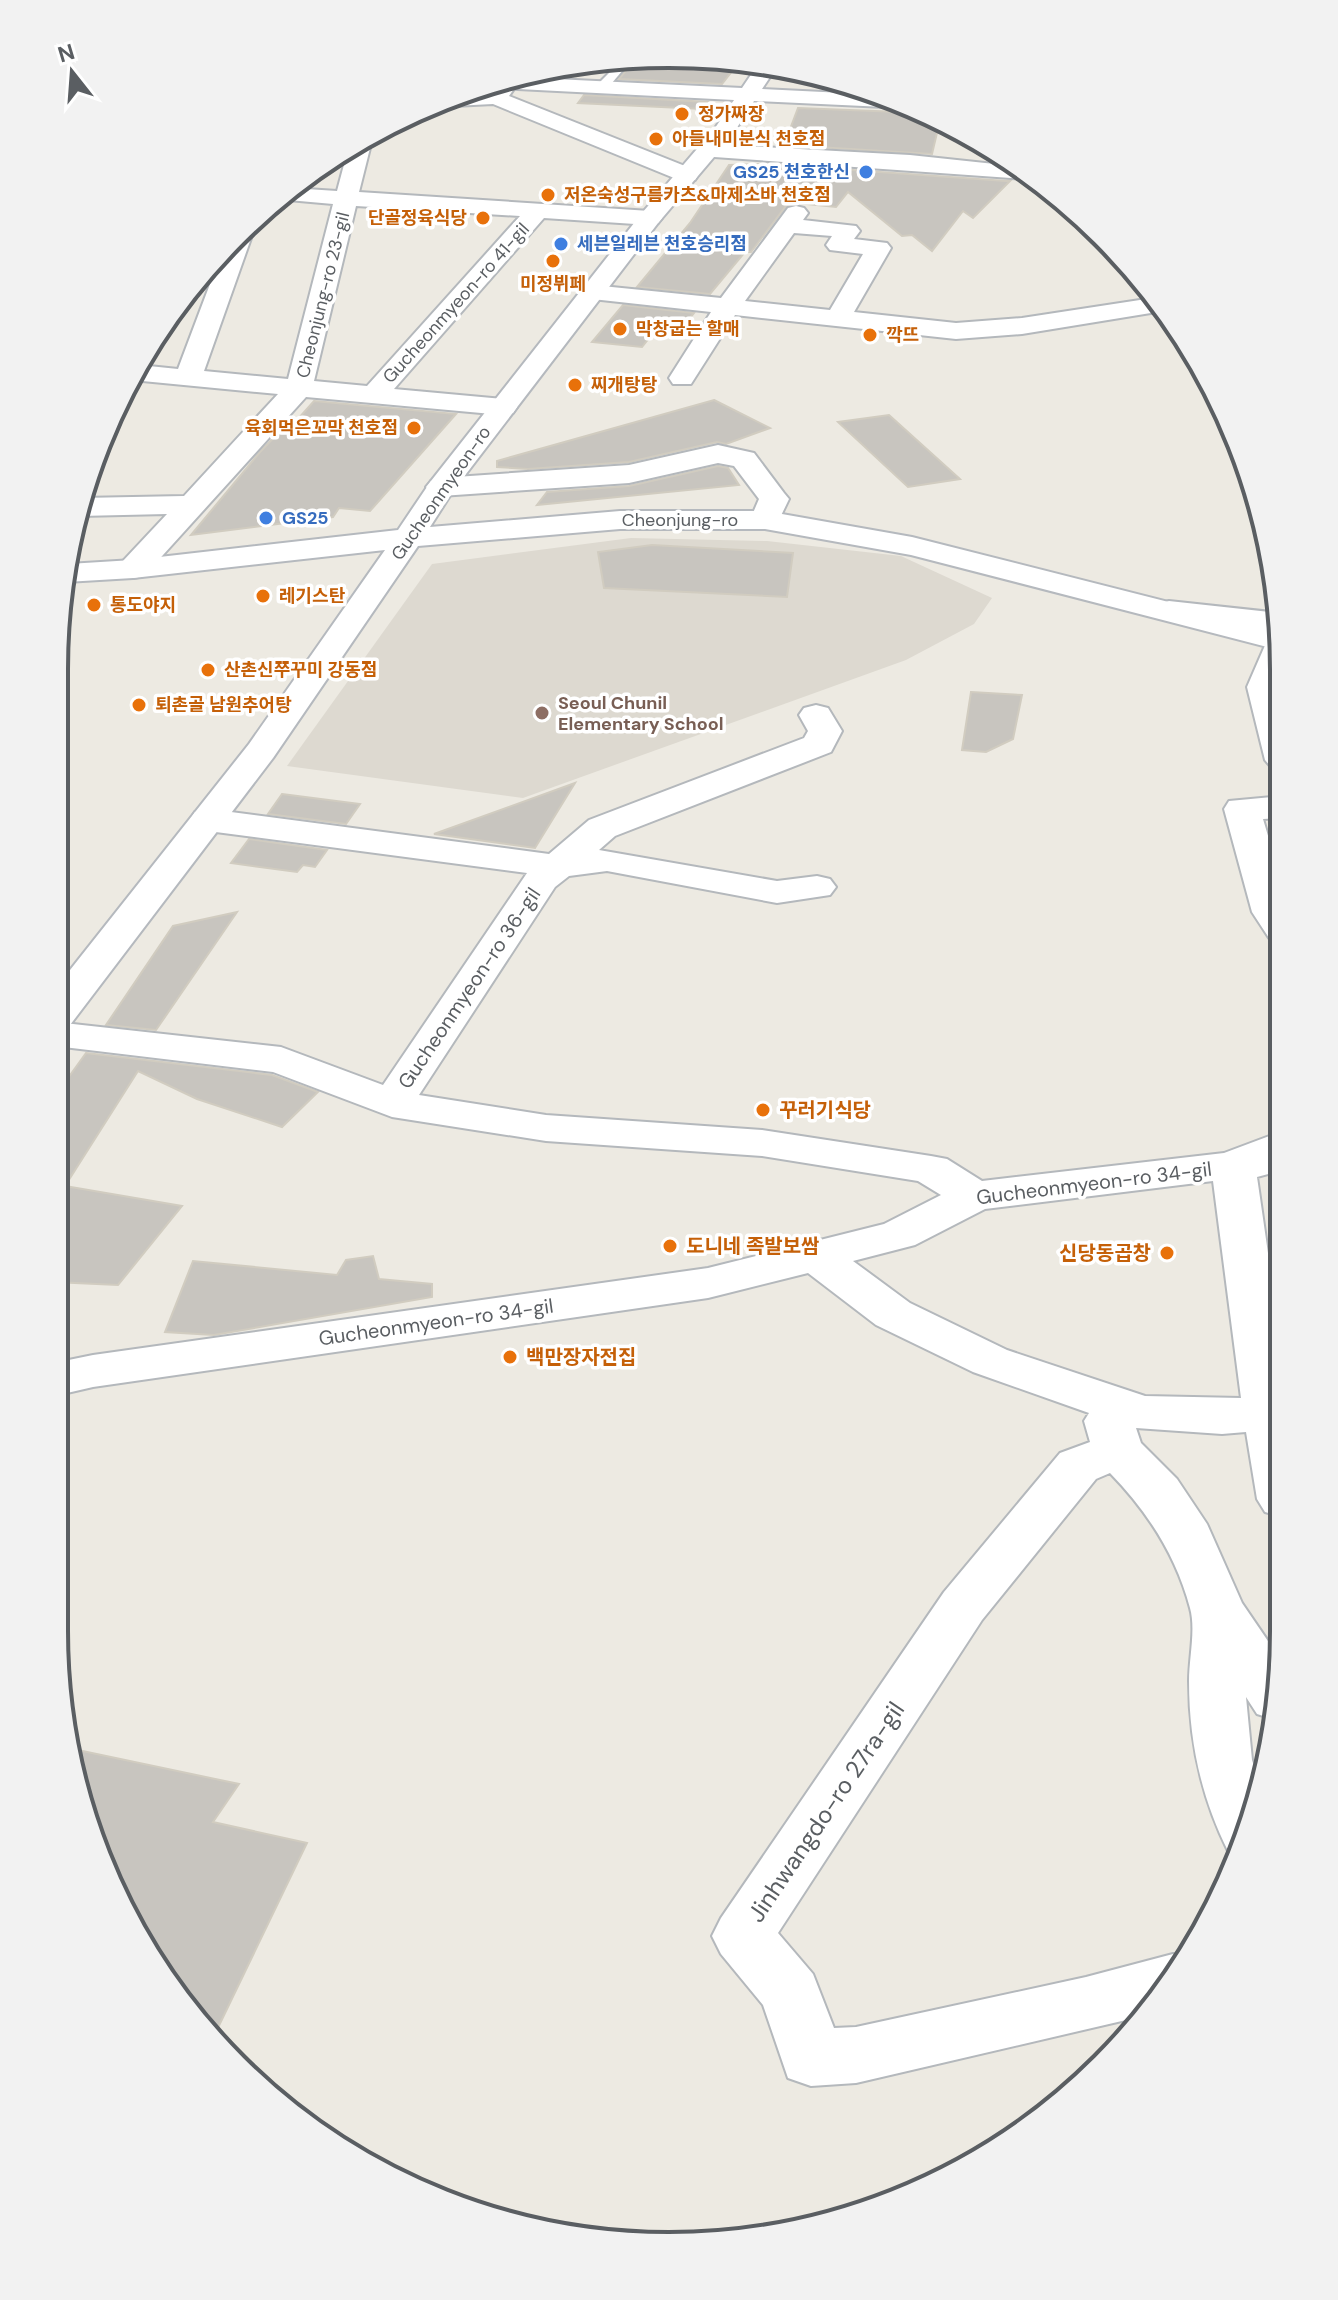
<svg xmlns="http://www.w3.org/2000/svg" width="1338" height="2300" font-family="'DM Sans','Noto Sans KR',sans-serif">
  <style>
    .education { fill: #ddd9d0 }
    .building { fill: #c8c5bf; stroke: #d1ccc0; stroke-width: 2 }
    .lines { fill: none; stroke-linecap: round; stroke-linejoin: round }
    .lane-casing { stroke: #b4b8bc; stroke-width: 4 }
    .street-casing { stroke: #b4b8bc; stroke-width: 4 }
    .secondary-casing { stroke: #b5b9be; stroke-width: 4 }
    .lane { fill: #fff; fill-rule: evenodd }
    .street { fill: #fff; fill-rule: evenodd }
    .secondary { fill: #fff; fill-rule: evenodd }
    .food-dot { fill: #e8710a; stroke: #fff; stroke-width: 3 }
    .shop-dot { fill: #3f7fe0; stroke: #fff; stroke-width: 3 }
    .education-dot { fill: #8d6e63; stroke: #fff; stroke-width: 3 }
    .labels { text-anchor: middle; stroke-width: 7; stroke-linejoin: round; paint-order: stroke }
    .far-food-label { font-size: 18px; font-weight: bold; fill: #c56008; stroke: #fff; text-anchor: start }
    .far-shop-label { font-size: 18px; font-weight: bold; fill: #366cbe; stroke: #fff; text-anchor: start }
    .far-street-label { font-size: 18px; fill: #5a5e62; stroke: #fff }
    .far-education-label { font-size: 18px; font-weight: bold; fill: #785e54; stroke: #fff; text-anchor: start }
    .street-label { font-size: 20px; fill: #5a5e62; stroke: #fff }
    .food-label { font-size: 20px; font-weight: bold; fill: #c56008; stroke: #fff; text-anchor: start }
    .near-street-label { font-size: 24px; fill: #5a5e62; stroke: #fff }
    .rim { fill: none; stroke: #5a5e62; stroke-width: 4 }
  </style>
  <rect width="100%" height="100%" fill="#edeae2"/>
  <polygon class="education" points="631,538 767,541 901,556 992,598 974,624 906,660 523,798 287,766 432,564"/>
  <g class="building">
    <polygon points="666,54 687,56 740,61 722,84 619,79 637,57"/>
    <polygon points="584,95 708,102 703,109 578,103"/>
    <polygon points="798,108 925,113 923,120 940,120 932,154 784,145"/>
    <polygon points="767,164 1006,181 1010,181 973,218 963,211 932,251 912,235 902,236 848,192 836,207 797,203 786,206 751,252 745,252 710,294 637,287 690,223 729,165"/>
    <polygon points="623,305 694,313 685,324 662,322 642,347 592,342"/>
    <polygon points="714,400 770,428 726,444 717,442 629,462 528,469 497,467 497,461"/>
    <polygon points="314,401 456,414 370,511 339,508 333,517 191,535 260,452 283,428 289,429"/>
    <polygon points="889,415 960,479 908,487 838,422"/>
    <polygon points="718,466 728,468 739,485 537,505 547,492 629,486"/>
    <polygon points="652,545 793,553 787,597 604,588 598,552"/>
    <polygon points="971,692 1022,695 1013,739 986,752 962,750"/>
    <polygon points="575,783 535,848 434,834"/>
    <polygon points="282,794 360,804 346,824 268,814"/>
    <polygon points="249,839 327,850 315,867 303,865 297,872 231,863"/>
    <polygon points="237,912 156,1030 106,1025 173,926"/>
    <polygon points="86,1053 272,1075 318,1092 282,1127 197,1099 138,1071 65,1186 182,1206 118,1285 54,1282 55,1096"/>
    <polygon points="373,1256 379,1279 432,1284 432,1297 214,1335 165,1332 193,1261 337,1275 346,1260"/>
    <polygon points="73,1749 239,1784 213,1822 307,1843 214,2036 181,2005 86,1828"/>
  </g>
  <g class="lines">
    <defs>
      <polygon id="lane" points="634,57 606,90 598,90 598,84 623,59"/>
      <g id="street">
        <polygon points="510,78 518,83 509,96 695,170 698,175 695,180 679,180 493,104 434,107 426,105 457,94 490,92 499,81"/>
        <path d="M369 136 372 140 359 192 650 211 658 213 662 218 658 223 650 225 544 218 394 389 503 399 513 401 517 407 513 413 503 415 306 397 144 576 133 578 122 576 117 569 122 562 167 514 80 516 81 498 184 496 278 394 132 380 139 365 178 369 224 247 249 222 255 227 204 371 288 379 333 204 277 199 291 188 337 191 349 146ZM356 206 520 216 367 386 314 381Z"/>
        <polygon points="708,144 910,155 1022,167 1038,180 700,156 697,151 700,146"/>
        <path d="M796 206 804 208 808 213 803 220 856 226 860 231 854 239 887 243 891 248 854 312 956 323 1022 318 1153 298 1163 311 1022 334 956 339 735 315 691 384H673L669 378 711 312 592 299 583 297 580 292 583 287 592 285 721 298 788 208ZM794 233 832 236 826 245 830 250 863 254 830 310 745 301Z"/>
        <polygon points="718,445 754,453 784,493 789,499 776,526 765,529 754,526 750,520 759,499 734,466 718,463 629,483 441,496 431,493 426,487 431,481 441,478 629,465"/>
        <polygon points="1169,601 1280,613 1283,628 1283,771 1271,767 1265,760 1247,687 1270,634 1278,632 1158,618 1153,611 1158,604"/>
        <path d="M816 705 828 708 842 731 831 752 615 836 599 850 777 881 817 876 830 879 836 887 830 895 777 903 607 871 569 876 555 887 419 1095 546 1115 762 1130 931 1156 947 1159 982 1181 1224 1153 1283 1131V1160L1276 1172 1257 1177 1283 1357V1517L1265 1512 1257 1499 1246 1432 1222 1434 1136 1428 1141 1443 1177 1479 1207 1524 1242 1603 1283 1663 1273 1719 1257 1714 1246 1697 1252 1760 1260 1784 1251 1829 1239 1855 1228 1851C1201 1797 1189 1741 1189 1681 1189 1658 1196 1629 1190 1608 1176 1555 1147 1511 1110 1473L1096 1479 982 1620 778 1933 813 1974 834 2028 856 2027 1086 1977 1173 1954 1187 1959 1181 1972 1139 2017 856 2083 811 2086 788 2078 763 2005 721 1954 712 1936 721 1918 944 1592 1060 1453 1090 1442 1084 1421 1089 1413 973 1372 876 1325 808 1273 708 1298 93 1387 54 1396V1363L93 1355 708 1268 884 1224 941 1195 918 1181 762 1156 546 1141 392 1117 273 1072 55 1046V1022L281 1047 383 1085 527 873 208 831 195 828 190 820 195 812 208 809 549 854 589 820 804 738 808 731 799 715 804 708ZM1213 1181 1241 1398 1145 1396 1007 1350 910 1303 853 1261 915 1245 985 1209Z"/>
        <polygon points="1283,796 1283,818 1263,819 1283,886 1283,942 1269,938 1252,912 1224,809 1229,801"/>
      </g>
      <polygon id="secondary" points="759,63 778,65 762,89 884,95 914,106 906,108 754,101 731,137 658,223 453,491 430,527 620,511 765,511 912,537 1283,631 1283,651 911,555 765,529 620,529 418,546 273,758 70,1025 55,1028 55,989 249,744 385,550 133,578 66,582 68,564 133,560 398,530 431,481 642,213 715,128 734,100 496,88 488,84 513,77 742,88"/>
    </defs>
    <use href="#lane" class="lane-casing"/>
    <use href="#street" class="street-casing"/>
    <use href="#secondary" class="secondary-casing"/>
    <use href="#lane" class="lane"/>
    <use href="#street" class="street"/>
    <use href="#secondary" class="secondary"/>
  </g>
  <g class="food-dot">
    <circle cx="682" cy="114" r="8"/>
    <circle cx="656" cy="139" r="8"/>
    <circle cx="548" cy="195" r="8"/>
    <circle cx="483" cy="218" r="8"/>
    <circle cx="553" cy="261" r="8"/>
    <circle cx="620" cy="329" r="8"/>
    <circle cx="870" cy="335" r="8"/>
    <circle cx="575" cy="385" r="8"/>
    <circle cx="414" cy="428" r="8"/>
    <circle cx="263" cy="596" r="8"/>
    <circle cx="94" cy="605" r="8"/>
    <circle cx="208" cy="670" r="8"/>
    <circle cx="139" cy="705" r="8"/>
    <circle cx="763" cy="1110" r="8"/>
    <circle cx="670" cy="1246" r="8"/>
    <circle cx="1167" cy="1253" r="8"/>
    <circle cx="510" cy="1357" r="8"/>
  </g>
  <g class="shop-dot">
    <circle cx="866" cy="172" r="8"/>
    <circle cx="561" cy="244" r="8"/>
    <circle cx="266" cy="518" r="8"/>
  </g>
  <circle class="education-dot" cx="542" cy="713" r="8"/>
  <g class="labels">
    <g class="far-food-label">
      <text x="698" y="120">정가짜장</text>
      <text x="672" y="145">아들내미분식 천호점</text>
      <text x="564" y="201">저온숙성구름카츠&amp;마제소바 천호점</text>
      <text x="467" y="224" text-anchor="end">단골정육식당</text>
      <text x="553" y="290" text-anchor="middle">미정뷔페</text>
      <text x="636" y="335">막창굽는 할매</text>
      <text x="886" y="341">깍뜨</text>
      <text x="591" y="391">찌개탕탕</text>
      <text x="398" y="434" text-anchor="end">육회먹은꼬막 천호점</text>
      <text x="279" y="602">레기스탄</text>
      <text x="110" y="611">통도야지</text>
      <text x="224" y="676">산촌신쭈꾸미 강동점</text>
      <text x="155" y="711">퇴촌골 남원추어탕</text>
    </g>
    <g class="far-shop-label">
      <text x="850" y="178" text-anchor="end">GS25 천호한신</text>
      <text x="577" y="250">세븐일레븐 천호승리점</text>
      <text x="282" y="524">GS25</text>
    </g>
    <g class="far-street-label">
      <text transform="translate(323 295) rotate(-76)" y="6">Cheonjung-ro 23-gil</text>
      <text transform="translate(456 303) rotate(-48)" y="6">Gucheonmyeon-ro 41-gil</text>
      <text transform="translate(441 493) rotate(-55)" y="6">Gucheonmyeon-ro</text>
      <text x="680" y="526">Cheonjung-ro</text>
    </g>
    <g class="far-education-label">
      <text x="558" y="709">Seoul Chunil<tspan x="558" dy="21">Elementary School</tspan></text>
    </g>
    <g class="street-label">
      <text transform="translate(469 988) rotate(-56)" y="7">Gucheonmyeon-ro 36-gil</text>
      <text transform="translate(1094 1183) rotate(-7)" y="7">Gucheonmyeon-ro 34-gil</text>
      <text transform="translate(436 1322) rotate(-8)" y="7">Gucheonmyeon-ro 34-gil</text>
    </g>
    <g class="food-label">
      <text x="779" y="1117">꾸러기식당</text>
      <text x="686" y="1253">도니네 족발보쌈</text>
      <text x="1151" y="1260" text-anchor="end">신당동곱창</text>
      <text x="526" y="1364">백만장자전집</text>
    </g>
    <g class="near-street-label">
      <text transform="translate(826 1812) rotate(-56)" y="8">Jinhwangdo-ro 27ra-gil</text>
    </g>
  </g>
  <path d="M0 0H1338V2300H0ZM669 68H669A601 601 0 0 1 1270 669V1631A601 601 0 0 1 669 2232H669A601 601 0 0 1 68 1631V669A601 601 0 0 1 669 68Z" fill="#f2f2f2" fill-rule="evenodd"/>
  <path class="rim" d="M669 68H669A601 601 0 0 1 1270 669V1631A601 601 0 0 1 669 2232H669A601 601 0 0 1 68 1631V669A601 601 0 0 1 669 68Z"/>
  <g transform="translate(72 72) rotate(343)" stroke="#ffffff" stroke-width="6" paint-order="stroke">
  <path d="M0-6L14 30L0 20L-14 30Z" fill="#5a5e62"/>
  <text y="-12" font-size="22" font-weight="bold" text-anchor="middle" fill="#5a5e62">N</text>
  </g>
</svg>
